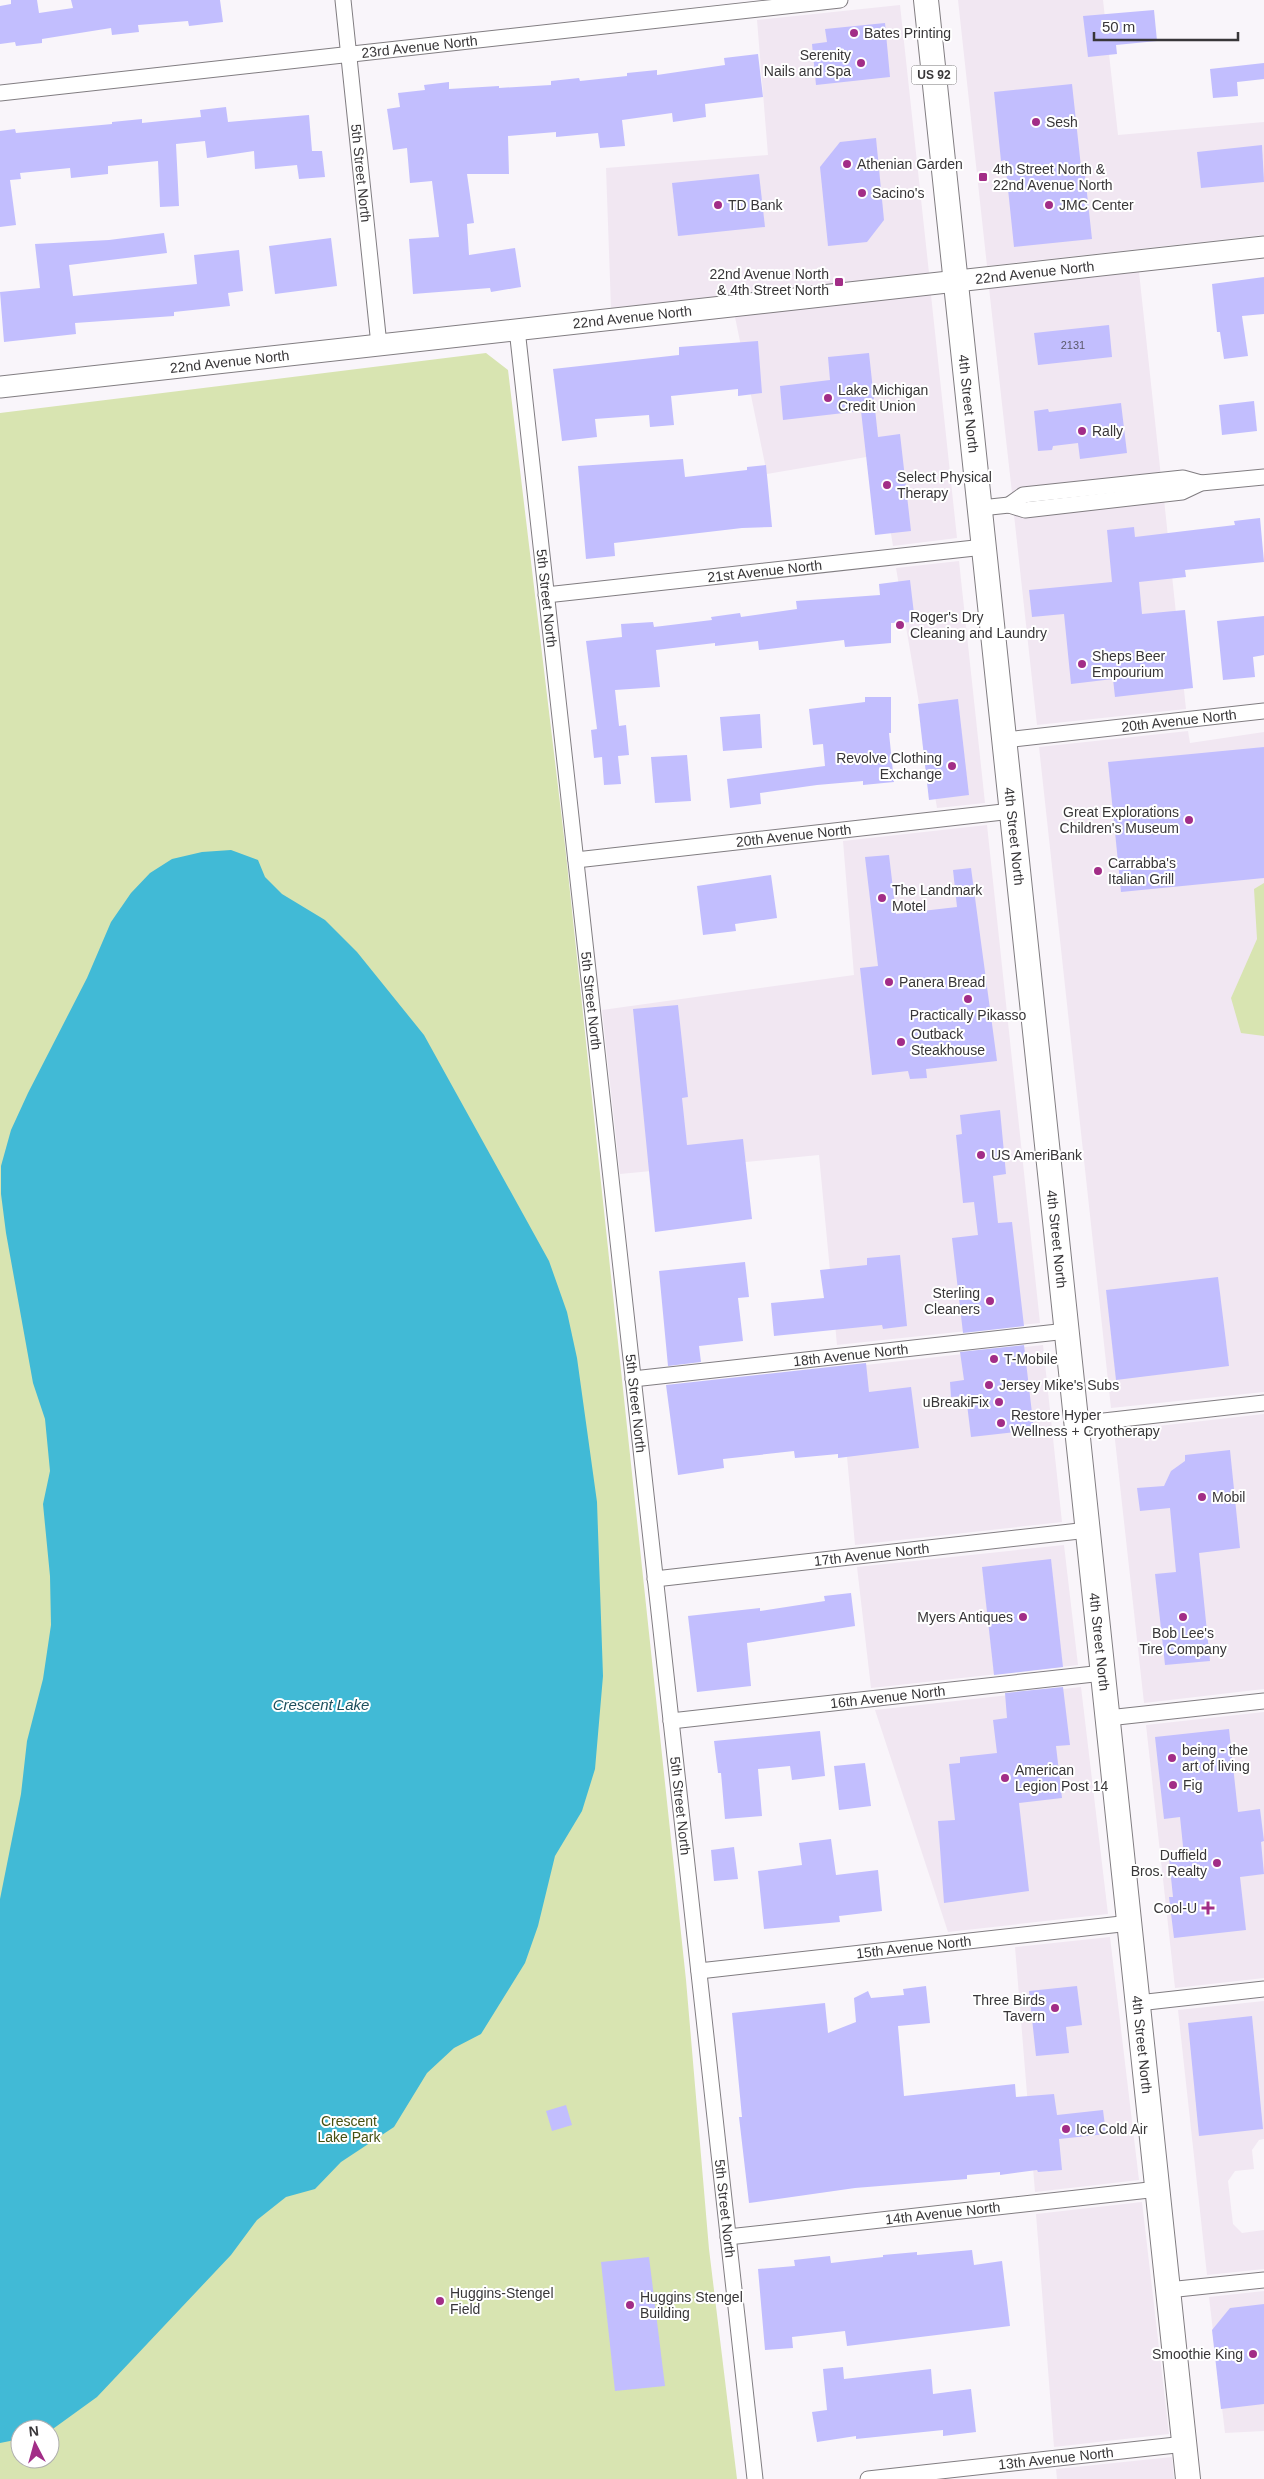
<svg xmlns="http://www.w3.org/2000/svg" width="1264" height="2479" font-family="Arial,sans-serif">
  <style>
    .built { fill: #f1e7f2 }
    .green { fill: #d8e4b1; fill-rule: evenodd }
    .water { fill: #41bad6 }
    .building { fill: #c2befe }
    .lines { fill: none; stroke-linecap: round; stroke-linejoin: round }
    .street-casing { stroke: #817d81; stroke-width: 17 }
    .secondary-casing { stroke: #817d81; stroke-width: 23 }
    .primary-casing { stroke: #817d81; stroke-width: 26 }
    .street { stroke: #fff; stroke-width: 15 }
    .secondary { stroke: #fff; stroke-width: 21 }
    .primary { stroke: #fff; stroke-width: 24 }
    .poi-dot { fill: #a22d87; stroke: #fff; stroke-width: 2 }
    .labels { text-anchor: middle; stroke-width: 4; stroke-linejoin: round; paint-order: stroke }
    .number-label { font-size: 11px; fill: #5a586a }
    .shield { fill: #fff; stroke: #747274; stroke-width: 1 }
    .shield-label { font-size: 12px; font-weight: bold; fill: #383638 }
    .poi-label { font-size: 14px; fill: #383638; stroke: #fff; text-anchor: start }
    .street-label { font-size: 14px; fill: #383638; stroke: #fff }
    .park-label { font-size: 14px; fill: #465010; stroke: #fff }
    .water-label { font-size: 15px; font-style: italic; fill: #1d4f5c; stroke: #fff }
  </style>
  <rect width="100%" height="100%" fill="#f9f5fa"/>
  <g class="built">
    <polygon points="958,0 1103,0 1118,135 1264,122 1264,235 987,266"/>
    <polygon points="900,5 929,273 611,308 606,168 768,155 757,20"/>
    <polygon points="1139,272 1161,477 1012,493 989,288"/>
    <polygon points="931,295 957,538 893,546 878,455 767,474 735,317 612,331 612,330"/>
    <polygon points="1164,499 1186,709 1037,725 1014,515"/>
    <polygon points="959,561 985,803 937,808 896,568"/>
    <polygon points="1188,731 1190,743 1264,732 1264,1392 1111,1408 1039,747"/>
    <polygon points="987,825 1040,1323 837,1345 819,1155 620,1174 602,1010 854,975 843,841"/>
    <polygon points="1043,1345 1062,1522 855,1545 839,1368"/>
    <polygon points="1264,1414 1264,1689 1144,1703 1114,1431"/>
    <polygon points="1064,1545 1078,1665 871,1688 857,1567"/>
    <polygon points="1081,1687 1108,1914 948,1932 875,1710"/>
    <polygon points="1264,1712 1264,1978 1175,1988 1146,1725"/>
    <polygon points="1110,1937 1139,2180 1035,2192 1015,1947"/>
    <polygon points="1264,2001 1264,2139 1259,2140 1252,2150 1254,2169 1235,2171 1228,2181 1233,2224 1242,2233 1264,2230 1264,2269 1207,2275 1178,2010"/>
    <polygon points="1142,2202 1169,2434 1054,2447 1036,2214"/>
    <polygon points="1264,2291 1264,2431 1225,2433 1209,2297"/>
    <polygon points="1172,2457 1174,2479 1057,2479 1056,2469"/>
  </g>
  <g class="green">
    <path d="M486 353 508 370 565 845 686 1980 709 2249 737 2479H0V413ZM20 2429H50V2459H20Z"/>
    <polygon points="1264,883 1264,1036 1241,1033 1231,998 1257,939 1254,889"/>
  </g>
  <polygon class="water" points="231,850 258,860 265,877 282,894 325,920 357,952 424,1035 549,1261 567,1312 577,1358 597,1502 603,1676 595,1769 582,1811 555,1856 538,1926 525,1963 481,2034 454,2048 427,2073 394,2127 341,2162 315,2189 286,2197 257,2220 231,2255 97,2397 50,2431 50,2429 20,2429 20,2439 0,2443 0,1899 21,1794 27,1741 43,1679 51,1625 50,1576 43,1504 50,1471 45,1419 33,1383 6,1233 1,1194 1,1166 11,1130 28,1093 87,978 111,922 131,893 150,873 172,859 202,852"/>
  <g class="building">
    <polygon points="11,0 37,0 39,13 73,8 71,0 220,0 223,22 189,26 188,21 138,25 139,32 112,35 111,28 42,39 42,43 16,46 15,42 0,44 0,6 11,4"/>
    <polygon points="1154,10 1157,41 1116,45 1117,54 1088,57 1083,16"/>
    <polygon points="885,23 890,77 816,85 812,44 827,42 825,29"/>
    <polygon points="758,54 763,97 705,104 706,117 673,122 672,113 622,120 625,146 600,148 598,133 556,137 556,132 508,136 509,174 467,174 474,223 467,224 469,255 515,248 521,287 491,292 490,288 413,294 409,239 439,237 432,181 410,183 407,148 393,150 387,109 400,107 398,93 425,90 424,85 449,82 449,89 499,86 499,88 551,85 551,81 579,78 580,81 627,76 627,73 657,70 657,75 725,65 724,58"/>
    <polygon points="1264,63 1264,79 1237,82 1238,96 1213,98 1210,69"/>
    <polygon points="1072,84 1081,167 1084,166 1092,239 1014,247 1005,160 1001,161 994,92"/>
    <polygon points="226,107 228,122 309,115 312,151 322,151 325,177 299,179 297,165 255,169 254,151 207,158 205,141 176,144 179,206 160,207 158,161 108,166 108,174 71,178 70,168 20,173 21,179 10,180 16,225 0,227 0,131 15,129 16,133 112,124 112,122 142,119 142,123 201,117 200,110"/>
    <polygon points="876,138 884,220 867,242 828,246 820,167 840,142"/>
    <polygon points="1262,145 1264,182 1201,188 1197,152"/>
    <polygon points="759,174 765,227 678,236 672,183"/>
    <polygon points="164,233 167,253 69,265 73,296 197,284 194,255 239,250 243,291 228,293 230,306 174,312 174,316 75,323 76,334 4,342 0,292 40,288 35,244 109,240"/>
    <polygon points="331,238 337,286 275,294 269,246"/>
    <polygon points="1264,277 1264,314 1242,316 1248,356 1224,359 1220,332 1217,332 1212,284"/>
    <polygon points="1109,325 1112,357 1038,365 1034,333"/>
    <polygon points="758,341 762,393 738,396 738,389 671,396 674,425 650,427 649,415 595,419 597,437 562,441 553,369 679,355 679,347"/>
    <polygon points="869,353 878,437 900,434 911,531 875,535 861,411 783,420 780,386 830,380 828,357"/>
    <polygon points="1254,401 1257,431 1222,435 1219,405"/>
    <polygon points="1121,403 1127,453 1080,459 1078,443 1053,446 1052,450 1038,451 1034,411 1048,409 1049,412"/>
    <polygon points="683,459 685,477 747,470 747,467 766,465 772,527 742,528 614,543 615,556 586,559 578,466"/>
    <polygon points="1260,518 1264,562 1185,570 1186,577 1139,582 1142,614 1185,610 1193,688 1115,697 1113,679 1071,684 1064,614 1032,617 1029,590 1112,582 1107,530 1134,527 1135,537 1235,525 1234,521"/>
    <polygon points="910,580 915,622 891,623 891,643 845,647 844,640 759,650 758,641 715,646 715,643 656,650 660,687 615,690 619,726 626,725 629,755 618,756 621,784 604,785 602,757 594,758 591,730 597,729 586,641 622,637 621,624 653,622 654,627 712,620 711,617 740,613 741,617 797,609 796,601 880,595 879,584"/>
    <polygon points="1264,616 1264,655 1253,657 1255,677 1223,680 1217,621"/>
    <polygon points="865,697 891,697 891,733 889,733 894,782 863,785 863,781 817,785 760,793 761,804 730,808 727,779 825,766 823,744 813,745 809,709 865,702"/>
    <polygon points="958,699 969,795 929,800 918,704"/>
    <polygon points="760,714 762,748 723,751 720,717"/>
    <polygon points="1264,747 1264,878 1121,892 1108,762"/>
    <polygon points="687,755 691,801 655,803 651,757"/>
    <polygon points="889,855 896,914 957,907 953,870 971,868 997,1061 926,1069 927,1078 910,1079 908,1071 872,1075 860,968 878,966 865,857"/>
    <polygon points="771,875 777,918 735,924 736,931 703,935 697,886"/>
    <polygon points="678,1005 688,1097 682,1098 687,1145 743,1139 752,1219 655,1232 633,1009"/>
    <polygon points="1000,1110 1006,1174 993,1176 998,1223 1012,1222 1024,1326 963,1333 952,1238 978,1235 974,1202 963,1203 956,1135 962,1134 960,1115"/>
    <polygon points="900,1255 907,1326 883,1329 882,1325 774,1336 771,1303 824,1298 820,1270 867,1265 867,1258"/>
    <polygon points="745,1262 749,1297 738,1298 743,1341 699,1346 701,1362 668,1366 659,1271"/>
    <polygon points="1218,1277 1229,1366 1116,1380 1106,1290"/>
    <polygon points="1024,1345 1034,1430 971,1437 966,1396 951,1397 950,1382 964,1380 960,1352"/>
    <polygon points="866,1363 869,1392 911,1387 919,1448 838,1458 838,1454 795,1458 794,1451 723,1459 724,1468 678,1475 666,1385"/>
    <polygon points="1230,1450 1240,1548 1199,1553 1210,1661 1165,1665 1155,1574 1176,1572 1170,1508 1140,1511 1137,1488 1164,1486 1171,1471 1185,1461 1185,1455"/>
    <polygon points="1051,1559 1063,1667 994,1675 982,1567"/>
    <polygon points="851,1593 855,1626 747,1643 751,1686 697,1692 688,1616 760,1608 760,1611 825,1601 824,1596"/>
    <polygon points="1063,1687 1070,1745 1056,1746 1062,1798 1019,1803 1029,1891 944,1903 938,1821 955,1820 949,1764 960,1763 960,1757 997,1753 993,1720 1007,1718 1005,1693"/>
    <polygon points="1229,1729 1238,1812 1260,1809 1264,1841 1261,1842 1264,1874 1240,1877 1246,1930 1174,1938 1169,1897 1173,1897 1169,1858 1184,1856 1180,1817 1164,1819 1155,1737"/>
    <polygon points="820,1731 825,1776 792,1780 790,1766 758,1769 762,1816 725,1819 721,1773 718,1773 714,1741"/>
    <polygon points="865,1763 871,1806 839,1810 834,1766"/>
    <polygon points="831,1839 836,1875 878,1870 882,1911 839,1916 840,1922 764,1929 758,1871 802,1865 799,1843"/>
    <polygon points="734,1847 738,1879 714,1881 711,1850"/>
    <polygon points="926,1986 930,2023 898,2026 904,2096 1015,2084 1016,2097 1054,2094 1057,2115 1103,2110 1106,2134 1059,2139 1062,2170 1038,2172 1037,2170 1000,2175 1000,2172 967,2175 967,2179 855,2188 749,2203 739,2117 742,2117 732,2013 825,2003 828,2033 856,2022 854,1998 868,1991 871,1998 904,1995 903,1989"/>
    <polygon points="1077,1986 1082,2025 1066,2027 1069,2053 1036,2056 1029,1991"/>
    <polygon points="1252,2016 1263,2129 1199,2136 1188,2023"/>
    <polygon points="566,2105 572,2125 552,2131 546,2111"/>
    <polygon points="972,2250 974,2265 1002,2261 1010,2326 847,2346 845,2331 792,2337 793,2348 765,2350 758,2269 795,2266 794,2260 830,2256 831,2263 883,2257 883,2255 917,2252 917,2255"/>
    <polygon points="649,2257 665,2386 615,2391 601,2262"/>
    <polygon points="1264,2304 1264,2404 1221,2409 1212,2330 1230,2308"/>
    <polygon points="843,2367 844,2379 931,2369 933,2394 971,2389 976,2432 943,2436 943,2430 856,2439 856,2436 817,2442 812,2412 827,2410 823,2369"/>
  </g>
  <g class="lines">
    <defs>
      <g id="street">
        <path id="s1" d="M343 0 379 345"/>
        <path id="s2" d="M0 93 840 0"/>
        <path id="s3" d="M517 329 755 2479"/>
        <polyline points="1009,505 1023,495 1183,478 1201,483"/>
        <polyline points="981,508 1009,505 1025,510 1182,492 1201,483 1264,477"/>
        <path id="s4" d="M546 595 984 547"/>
        <path id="s5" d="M1005 740 1264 711"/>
        <path id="s6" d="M576 860 1012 811"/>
        <path id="s7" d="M633 1379 1067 1331"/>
        <polyline points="1077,1424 1264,1403"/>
        <path id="s8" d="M655 1579 1088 1530"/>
        <polyline points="1108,1718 1264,1701"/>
        <path id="s9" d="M671 1721 1103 1673"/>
        <path id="s10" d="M699 1971 1130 1923"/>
        <polyline points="1138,2003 1264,1989"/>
        <path id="s11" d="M728 2237 1158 2189"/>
        <polyline points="1168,2290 1264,2280"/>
        <path id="s12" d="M868 2479 1185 2444"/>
      </g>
      <g id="secondary">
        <path id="s13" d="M0 387 1264 247"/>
      </g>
      <g id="primary">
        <path id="s14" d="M926 0 1188 2479"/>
      </g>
    </defs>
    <use href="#street" class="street-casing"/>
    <use href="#secondary" class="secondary-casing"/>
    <use href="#primary" class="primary-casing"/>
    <use href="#street" class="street"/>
    <use href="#secondary" class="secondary"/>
    <use href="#primary" class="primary"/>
  </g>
  <g class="poi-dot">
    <circle cx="854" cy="33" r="5"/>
    <circle cx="861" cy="63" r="5"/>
    <circle cx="1036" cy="122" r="5"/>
    <circle cx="847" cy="164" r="5"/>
    <rect x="978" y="172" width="10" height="10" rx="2.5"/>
    <circle cx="862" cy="193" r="5"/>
    <circle cx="718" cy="205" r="5"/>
    <circle cx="1049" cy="205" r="5"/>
    <rect x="834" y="277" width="10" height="10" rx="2.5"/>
    <circle cx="828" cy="398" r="5"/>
    <circle cx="1082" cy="431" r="5"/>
    <circle cx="887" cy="485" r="5"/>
    <circle cx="900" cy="625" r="5"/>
    <circle cx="1082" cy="664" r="5"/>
    <circle cx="952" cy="766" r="5"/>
    <circle cx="1189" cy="820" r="5"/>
    <circle cx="1098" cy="871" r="5"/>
    <circle cx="882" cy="898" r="5"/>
    <circle cx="889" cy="982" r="5"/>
    <circle cx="968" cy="999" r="5"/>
    <circle cx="901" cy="1042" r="5"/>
    <circle cx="981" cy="1155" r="5"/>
    <circle cx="990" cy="1301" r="5"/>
    <circle cx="994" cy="1359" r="5"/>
    <circle cx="989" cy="1385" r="5"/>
    <circle cx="999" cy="1402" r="5"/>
    <circle cx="1001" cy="1423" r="5"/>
    <circle cx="1202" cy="1497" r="5"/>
    <circle cx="1023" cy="1617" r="5"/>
    <circle cx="1183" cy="1617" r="5"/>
    <circle cx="1172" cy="1758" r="5"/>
    <circle cx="1005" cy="1778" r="5"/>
    <circle cx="1173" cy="1785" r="5"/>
    <circle cx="1217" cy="1863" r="5"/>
    <path d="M1205.5 1900.5h5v5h5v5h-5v5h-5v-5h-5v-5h5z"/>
    <circle cx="1055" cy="2008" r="5"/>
    <circle cx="1066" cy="2129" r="5"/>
    <circle cx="440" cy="2301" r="5"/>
    <circle cx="630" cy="2305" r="5"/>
    <circle cx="1253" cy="2354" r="5"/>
  </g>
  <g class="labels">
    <g class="number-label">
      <text x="1073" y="349">2131</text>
    </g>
    <rect class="shield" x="911.5" y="65.5" width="45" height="19" rx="4"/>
    <g class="shield-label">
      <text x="934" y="79">US 92</text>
    </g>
    <g class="poi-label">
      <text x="864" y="38">Bates Printing</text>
      <text x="851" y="60" text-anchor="end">Serenity<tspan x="851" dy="16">Nails and Spa</tspan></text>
      <text x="1046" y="127">Sesh</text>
      <text x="857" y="169">Athenian Garden</text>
      <text x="993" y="174">4th Street North &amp;<tspan x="993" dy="16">22nd Avenue North</tspan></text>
      <text x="872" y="198">Sacino's</text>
      <text x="728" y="210">TD Bank</text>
      <text x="1059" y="210">JMC Center</text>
      <text x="829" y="279" text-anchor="end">22nd Avenue North<tspan x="829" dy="16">&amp; 4th Street North</tspan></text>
      <text x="838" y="395">Lake Michigan<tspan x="838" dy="16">Credit Union</tspan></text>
      <text x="1092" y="436">Rally</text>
      <text x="897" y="482">Select Physical<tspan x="897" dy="16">Therapy</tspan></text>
      <text x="910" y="622">Roger's Dry<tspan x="910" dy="16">Cleaning and Laundry</tspan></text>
      <text x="1092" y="661">Sheps Beer<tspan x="1092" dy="16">Empourium</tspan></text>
      <text x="942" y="763" text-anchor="end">Revolve Clothing<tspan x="942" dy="16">Exchange</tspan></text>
      <text x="1179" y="817" text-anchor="end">Great Explorations<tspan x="1179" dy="16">Children's Museum</tspan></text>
      <text x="1108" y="868">Carrabba's<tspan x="1108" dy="16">Italian Grill</tspan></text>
      <text x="892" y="895">The Landmark<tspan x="892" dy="16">Motel</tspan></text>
      <text x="899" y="987">Panera Bread</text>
      <text x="968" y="1020" text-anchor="middle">Practically Pikasso</text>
      <text x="911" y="1039">Outback<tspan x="911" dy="16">Steakhouse</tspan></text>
      <text x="991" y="1160">US AmeriBank</text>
      <text x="980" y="1298" text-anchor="end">Sterling<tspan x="980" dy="16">Cleaners</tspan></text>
      <text x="1004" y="1364">T-Mobile</text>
      <text x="999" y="1390">Jersey Mike's Subs</text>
      <text x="989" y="1407" text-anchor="end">uBreakiFix</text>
      <text x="1011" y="1420">Restore Hyper<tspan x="1011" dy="16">Wellness + Cryotherapy</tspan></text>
      <text x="1212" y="1502">Mobil</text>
      <text x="1013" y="1622" text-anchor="end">Myers Antiques</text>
      <text x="1183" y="1638" text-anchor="middle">Bob Lee's<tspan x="1183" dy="16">Tire Company</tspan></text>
      <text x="1182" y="1755">being - the<tspan x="1182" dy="16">art of living</tspan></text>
      <text x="1015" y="1775">American<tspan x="1015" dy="16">Legion Post 14</tspan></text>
      <text x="1183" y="1790">Fig</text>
      <text x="1207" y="1860" text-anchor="end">Duffield<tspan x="1207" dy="16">Bros. Realty</tspan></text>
      <text x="1197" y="1913" text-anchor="end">Cool-U</text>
      <text x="1045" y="2005" text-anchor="end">Three Birds<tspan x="1045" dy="16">Tavern</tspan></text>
      <text x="1076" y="2134">Ice Cold Air</text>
      <text x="450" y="2298">Huggins-Stengel<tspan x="450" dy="16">Field</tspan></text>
      <text x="640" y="2302">Huggins Stengel<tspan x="640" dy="16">Building</tspan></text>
      <text x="1243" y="2359" text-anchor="end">Smoothie King</text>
    </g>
    <g class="street-label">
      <text dy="5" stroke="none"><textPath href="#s2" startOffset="422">23rd Avenue North</textPath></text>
      <text dy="5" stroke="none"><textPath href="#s1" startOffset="174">5th Street North</textPath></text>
      <text dy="5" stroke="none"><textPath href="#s13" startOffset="1041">22nd Avenue North</textPath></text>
      <text dy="5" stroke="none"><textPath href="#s13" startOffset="636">22nd Avenue North</textPath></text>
      <text dy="5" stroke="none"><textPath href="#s13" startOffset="231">22nd Avenue North</textPath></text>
      <text dy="5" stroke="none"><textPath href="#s14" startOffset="406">4th Street North</textPath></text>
      <text dy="5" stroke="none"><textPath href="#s4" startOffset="220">21st Avenue North</textPath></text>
      <text dy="5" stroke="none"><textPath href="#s3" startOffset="271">5th Street North</textPath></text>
      <text dy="5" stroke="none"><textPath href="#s5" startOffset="175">20th Avenue North</textPath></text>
      <text dy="5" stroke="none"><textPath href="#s6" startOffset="219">20th Avenue North</textPath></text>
      <text dy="5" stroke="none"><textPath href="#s14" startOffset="841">4th Street North</textPath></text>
      <text dy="5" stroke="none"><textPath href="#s3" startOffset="676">5th Street North</textPath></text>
      <text dy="5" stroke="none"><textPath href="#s14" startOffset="1246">4th Street North</textPath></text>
      <text dy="5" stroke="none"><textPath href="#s7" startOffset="219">18th Avenue North</textPath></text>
      <text dy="5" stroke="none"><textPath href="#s3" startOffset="1081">5th Street North</textPath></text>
      <text dy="5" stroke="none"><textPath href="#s8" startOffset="218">17th Avenue North</textPath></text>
      <text dy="5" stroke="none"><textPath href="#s14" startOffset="1651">4th Street North</textPath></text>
      <text dy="5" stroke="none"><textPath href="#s9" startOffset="218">16th Avenue North</textPath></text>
      <text dy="5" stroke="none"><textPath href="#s3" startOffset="1486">5th Street North</textPath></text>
      <text dy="5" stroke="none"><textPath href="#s10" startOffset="216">15th Avenue North</textPath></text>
      <text dy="5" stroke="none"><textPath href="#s14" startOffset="2056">4th Street North</textPath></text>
      <text dy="5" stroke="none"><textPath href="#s3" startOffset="1891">5th Street North</textPath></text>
      <text dy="5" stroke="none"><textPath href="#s11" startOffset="216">14th Avenue North</textPath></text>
      <text dy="5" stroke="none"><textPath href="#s12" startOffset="189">13th Avenue North</textPath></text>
    </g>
    <g class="park-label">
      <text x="349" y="2126">Crescent<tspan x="349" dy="16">Lake Park</tspan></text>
    </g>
    <g class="water-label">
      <text x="321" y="1710">Crescent Lake</text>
    </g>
  </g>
  <g transform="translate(35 2444) rotate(354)"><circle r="24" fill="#ffffff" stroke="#afafaf"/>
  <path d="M0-4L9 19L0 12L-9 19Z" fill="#a22d87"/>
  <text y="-8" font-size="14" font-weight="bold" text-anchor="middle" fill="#383638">N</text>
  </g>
  <path d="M1094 32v8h144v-8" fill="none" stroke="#383638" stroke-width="2.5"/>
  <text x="1102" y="32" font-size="15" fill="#383638" stroke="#ffffff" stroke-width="4" paint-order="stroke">50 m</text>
</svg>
